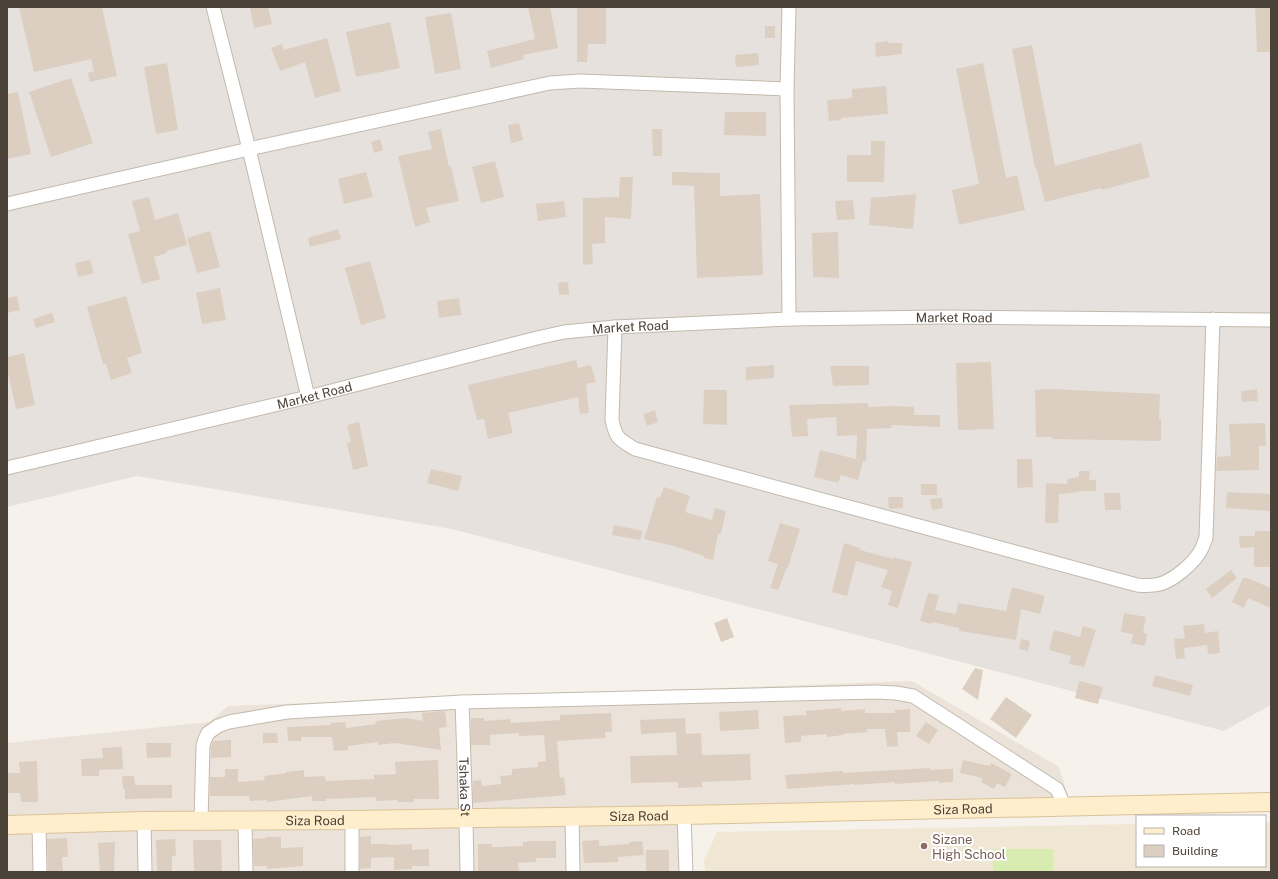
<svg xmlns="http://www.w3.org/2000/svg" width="1278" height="879" font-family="'Public Sans',sans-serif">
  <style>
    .residential { fill: #ebe3d9 }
    .industrial { fill: #e6e1dc }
    .education { fill: #f0e6d4 }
    .green { fill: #d8ecb2 }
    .building { fill: #dccfc2 }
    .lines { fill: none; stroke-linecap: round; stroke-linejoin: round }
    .street-casing { stroke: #c3b9ad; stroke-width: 15 }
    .secondary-casing { stroke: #d9c299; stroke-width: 20 }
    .street { stroke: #fff; stroke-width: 13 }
    .secondary { stroke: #fec; stroke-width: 18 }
    .education-dot { fill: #8d6e63; stroke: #fff; stroke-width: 1.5 }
    .labels { text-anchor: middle; stroke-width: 4; stroke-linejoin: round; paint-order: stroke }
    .street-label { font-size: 13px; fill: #4b4238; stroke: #fff }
    .education-label { font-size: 13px; fill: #785e54; stroke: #fff; text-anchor: start }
  </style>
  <rect width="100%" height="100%" fill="#f6f2eb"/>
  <polygon class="residential" points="912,681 1059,767 1069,799 684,816 692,872 7,872 7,743 209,722 228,706"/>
  <polygon class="industrial" points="7,7 1271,7 1271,705 1224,731 452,529 137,476 7,507"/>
  <polygon class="education" points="1271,822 1271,872 705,872 704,860 717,832 1137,824 1137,866 1265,866 1265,823"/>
  <rect class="green" x="993" y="849" width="60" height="23"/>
  <g class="building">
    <polygon points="19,7 102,7 117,76 90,82 88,73 94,71 91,59 34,72"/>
    <polygon points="250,7 268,7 272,24 254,28"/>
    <polygon points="528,7 550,7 558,48 523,55 524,59 491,68 487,51 535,39"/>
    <polygon points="577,7 606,7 606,44 588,44 587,62 577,62"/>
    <polygon points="1255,7 1271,7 1271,52 1257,52"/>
    <polygon points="451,13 461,69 435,74 425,17"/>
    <polygon points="390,22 400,68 356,77 346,32"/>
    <rect x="765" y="26" width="10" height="12"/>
    <polygon points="327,38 341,91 315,98 305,62 280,71 271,48 282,44 284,50"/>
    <polygon points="888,41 888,43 902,43 902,54 876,57 875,43"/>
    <polygon points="1032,45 1055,166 1141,143 1150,177 1102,190 1101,188 1045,202 1036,167 1035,168 1012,49"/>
    <polygon points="758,53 759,65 736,67 735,55"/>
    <polygon points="167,63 178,130 156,134 144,67"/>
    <polygon points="983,63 1006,178 1017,175 1025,210 959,225 952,190 979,184 956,69"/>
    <polygon points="71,78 93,143 51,157 29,92"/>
    <polygon points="886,86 888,114 841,118 841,120 829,121 827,100 852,98 852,89"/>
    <polygon points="18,92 31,154 7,159 7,94"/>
    <polygon points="725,112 766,112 766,136 724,135"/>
    <polygon points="519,123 523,140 511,143 508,125"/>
    <polygon points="441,129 449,167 451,166 459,201 426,208 430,222 415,227 398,156 432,149 428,132"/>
    <polygon points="652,129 662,129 662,156 653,156"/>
    <polygon points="380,139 383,150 374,153 371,142"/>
    <polygon points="871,141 885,141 884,182 847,182 847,155 871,155"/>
    <polygon points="495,161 504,197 481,203 472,167"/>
    <polygon points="366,172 373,197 344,204 338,179"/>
    <polygon points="672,172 720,173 720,196 760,194 763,275 697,278 694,186 672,185"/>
    <polygon points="620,177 633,177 631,219 605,217 605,243 592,244 593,264 583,265 583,198 619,197"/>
    <polygon points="916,194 913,229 869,225 871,198"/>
    <polygon points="149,197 155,220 178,213 187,245 166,251 167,253 154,257 160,279 142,284 128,234 140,231 132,201"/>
    <polygon points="853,200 855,219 837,220 835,201"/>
    <polygon points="564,201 566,217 538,221 536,204"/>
    <polygon points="338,229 341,239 310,247 308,238"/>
    <polygon points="210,231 220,267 197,273 187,238"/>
    <polygon points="838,232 839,278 813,277 812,233"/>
    <polygon points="90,260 94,273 78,277 75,263"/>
    <polygon points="370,261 386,318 361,325 345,268"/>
    <polygon points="568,282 569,294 559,295 558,283"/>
    <polygon points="220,288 226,320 202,324 196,293"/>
    <polygon points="17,296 20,310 7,313 7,298"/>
    <polygon points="126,296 142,353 127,358 132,373 111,380 106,364 103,364 87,307"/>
    <polygon points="459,298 461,315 439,318 437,301"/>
    <polygon points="52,313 55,322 36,328 33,319"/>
    <polygon points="24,353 35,405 16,409 7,369 7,357"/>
    <polygon points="576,360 578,368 591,365 596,382 586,384 589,413 580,414 578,397 508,413 513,433 488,439 484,419 477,420 468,385"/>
    <polygon points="991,362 994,429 958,430 956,363"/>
    <polygon points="774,365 774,378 746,380 746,367"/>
    <polygon points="830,366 869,366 869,385 833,386"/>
    <polygon points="1048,389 1160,394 1159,419 1161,419 1161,441 1052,439 1052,437 1036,437 1035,390"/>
    <polygon points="1257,389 1258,401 1242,402 1241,391"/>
    <polygon points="704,390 727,390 727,425 703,424"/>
    <polygon points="868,403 868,407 891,406 914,407 914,415 940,415 940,427 891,425 892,428 867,429 866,461 863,461 858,480 841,475 838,483 814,477 820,450 856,459 857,435 837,436 836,417 807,419 808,436 792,437 789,405"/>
    <polygon points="655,410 658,422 647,426 643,414"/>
    <polygon points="359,422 368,466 353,470 347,443 351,442 347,425"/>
    <polygon points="1265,423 1266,446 1259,446 1259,470 1216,471 1217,457 1231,456 1229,424"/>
    <polygon points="1017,459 1032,459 1033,487 1017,488"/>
    <polygon points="431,469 462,476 458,491 427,483"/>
    <polygon points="1079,471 1090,471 1089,480 1096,480 1096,491 1079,491 1079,492 1059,494 1058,523 1045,523 1046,483 1067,484 1067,479 1079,477"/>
    <rect x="921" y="484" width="16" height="11"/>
    <polygon points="664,487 690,496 685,512 712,520 715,508 726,511 721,534 718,534 713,560 704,558 704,556 674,546 644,539 657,497 660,498"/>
    <polygon points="1227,492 1271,494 1271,511 1226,508"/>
    <polygon points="1104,493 1120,493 1121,510 1105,510"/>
    <polygon points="888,497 903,497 903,508 889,509"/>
    <polygon points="942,498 943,508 932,510 930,499"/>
    <polygon points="780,523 800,529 788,567 787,567 778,590 770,588 778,564 768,561"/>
    <polygon points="614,525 643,531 640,540 612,535"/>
    <polygon points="1255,531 1271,531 1271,567 1254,567 1254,547 1240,548 1239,536 1255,536"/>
    <polygon points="844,543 860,548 860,550 893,559 893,557 912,562 898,608 888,605 892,591 881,587 888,570 856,561 847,596 832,592"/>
    <polygon points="1231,570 1237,578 1212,598 1206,589"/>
    <polygon points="1243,578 1247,578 1271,588 1271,608 1248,598 1244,608 1232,602"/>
    <polygon points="1012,587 1045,596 1040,614 1021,609 1016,640 959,631 959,628 932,622 931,624 920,621 928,593 939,595 935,610 956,614 958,603 1006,611"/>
    <polygon points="1124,613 1146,617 1143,633 1147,634 1145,646 1131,643 1133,634 1121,632"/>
    <polygon points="727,618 734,637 721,642 714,623"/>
    <polygon points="1204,624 1205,633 1218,631 1220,653 1208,654 1207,645 1184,648 1185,658 1176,659 1174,639 1185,638 1183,626"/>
    <polygon points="1083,626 1096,630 1084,667 1069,664 1071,656 1049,650 1054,630 1080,637"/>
    <polygon points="1021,639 1030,641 1028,651 1019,649"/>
    <polygon points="975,668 983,670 978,700 962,689"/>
    <polygon points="1155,675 1193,685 1190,696 1152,686"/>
    <polygon points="1079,681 1103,687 1098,704 1075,698"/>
    <polygon points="1006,697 1032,715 1016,738 990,719"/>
    <polygon points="841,708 841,711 865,709 865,713 895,713 895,710 910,709 910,732 897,732 898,746 887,747 885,729 867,729 867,732 843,734 843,735 827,737 826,734 801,736 801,742 785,743 783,716 806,715 806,711"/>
    <polygon points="758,710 759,729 720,731 719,712"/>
    <polygon points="445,711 447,727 439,728 441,750 395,743 378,745 378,742 348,746 348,750 334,751 332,737 301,737 301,741 288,741 287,727 331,725 331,723 345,722 346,728 376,724 375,721 406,718 423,721 422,713"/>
    <polygon points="611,713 612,732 605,732 605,738 557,741 560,778 564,777 566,795 473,803 473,781 481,780 482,786 501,784 500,776 512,775 512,769 538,767 538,762 546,761 544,735 519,736 519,733 490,735 490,745 471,745 471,718 484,718 484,721 510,719 511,723 560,720 560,715"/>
    <polygon points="685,718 686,734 701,733 702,755 750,754 751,780 702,782 702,787 678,788 678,782 631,783 630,756 677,755 676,732 641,734 640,720"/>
    <polygon points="926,722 938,730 929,744 916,736"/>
    <polygon points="263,733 277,733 278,743 263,743"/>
    <polygon points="231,740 231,757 211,758 211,747 213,741"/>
    <polygon points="146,743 171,743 171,757 147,758"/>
    <polygon points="122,747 123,769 99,770 99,776 82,776 81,759 103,758 102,748"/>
    <polygon points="438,760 439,799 414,799 414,802 398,802 397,800 376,801 376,797 326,799 326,801 312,801 312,796 267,802 267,800 250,801 249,796 210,796 210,777 225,777 225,769 238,769 238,782 265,780 264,776 286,773 286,772 304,770 304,777 325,776 326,781 374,779 374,775 396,774 395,762"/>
    <polygon points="963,760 990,766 991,763 1012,774 1005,787 997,783 994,789 981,782 983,778 960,773"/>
    <polygon points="37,761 38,802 21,802 20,793 7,793 7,773 20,773 19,762"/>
    <polygon points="930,768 930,770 953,769 953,782 939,783 939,781 895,784 895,782 854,785 854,784 787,789 785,775 843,771 843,773"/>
    <polygon points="122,776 134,776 135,785 172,785 172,798 125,799 125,789 123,789"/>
    <polygon points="371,836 371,844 388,844 388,845 412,844 412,850 429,849 429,866 412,866 412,869 394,870 394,857 371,858 371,868 360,869 360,837"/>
    <polygon points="266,837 281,837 281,848 303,847 303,866 267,869 267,866 254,866 253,839 266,838"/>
    <polygon points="67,838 68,857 62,857 63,872 48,872 47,839"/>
    <polygon points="175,839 176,856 172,856 172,872 157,872 156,840"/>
    <polygon points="193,840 221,840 222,872 194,872"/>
    <polygon points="599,840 599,846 630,844 629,842 642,841 644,855 618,857 618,862 584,863 582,841"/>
    <polygon points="534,841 556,841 556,858 536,858 536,862 518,863 519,872 478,871 478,844 492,844 492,847 523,846 523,842"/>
    <polygon points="115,842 114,872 100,872 98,843"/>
    <rect x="646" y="850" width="23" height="22"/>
  </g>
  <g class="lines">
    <defs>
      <g id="street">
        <polyline points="213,7 249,149 308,397"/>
        <polyline points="789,7 787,89 789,319"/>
        <polyline points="7,204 249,149 550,83 580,81 787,89"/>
        <path d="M615 327 612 420C616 439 619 439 635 449L1137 585C1145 586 1152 586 1160 584 1174 580 1194 563 1201 550 1203 547 1204 542 1206 538L1213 319"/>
        <path id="s1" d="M7 468 308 397 537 338 564 332 615 327 789 319 944 317 1271 320"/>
        <path id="s2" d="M462 702 466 819 467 872"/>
        <polyline points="684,815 686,872"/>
        <polyline points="572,816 573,872"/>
        <polyline points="352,820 352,872"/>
        <polyline points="144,821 145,872"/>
        <polyline points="201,821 203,746 205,739 208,733 218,726 229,722 287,712 462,702 876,692 896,693 913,696 1057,789 1065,808"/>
        <polyline points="245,821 246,872"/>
        <polyline points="39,825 40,872"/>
      </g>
      <g id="secondary">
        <path id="s3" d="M7 825 144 821 352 820 684 815 1271 802"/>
      </g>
    </defs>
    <use href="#street" class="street-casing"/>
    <use href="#secondary" class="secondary-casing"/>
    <use href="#street" class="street"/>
    <use href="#secondary" class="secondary"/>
  </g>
  <circle class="education-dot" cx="924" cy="846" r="4"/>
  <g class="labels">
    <g class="street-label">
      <text dy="5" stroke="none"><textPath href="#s1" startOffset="964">Market Road</textPath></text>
      <text dy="5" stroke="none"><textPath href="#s1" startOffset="640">Market Road</textPath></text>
      <text dy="5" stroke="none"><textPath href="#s1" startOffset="316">Market Road</textPath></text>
      <text dy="5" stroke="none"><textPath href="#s2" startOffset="85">Tshaka St</textPath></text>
      <text dy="5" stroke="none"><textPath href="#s3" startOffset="956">Siza Road</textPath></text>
      <text dy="5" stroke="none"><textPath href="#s3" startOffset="632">Siza Road</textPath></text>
      <text dy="5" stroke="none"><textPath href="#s3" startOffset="308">Siza Road</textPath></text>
    </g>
    <g class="education-label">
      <text x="932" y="844">Sizane<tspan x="932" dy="15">High School</tspan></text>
    </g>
  </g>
  <rect width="1278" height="879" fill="none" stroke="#4b4238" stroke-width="16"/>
  <rect x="1136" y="815" width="130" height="52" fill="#ffffff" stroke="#b7b3af"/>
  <rect x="1144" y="828" width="20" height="6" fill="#ffeecc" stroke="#b7b3af"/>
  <text x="1172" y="835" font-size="12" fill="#4b4238">Road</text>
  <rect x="1144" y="845" width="20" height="12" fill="#dccfc2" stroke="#b7b3af"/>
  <text x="1172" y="855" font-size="12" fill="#4b4238">Building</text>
</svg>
